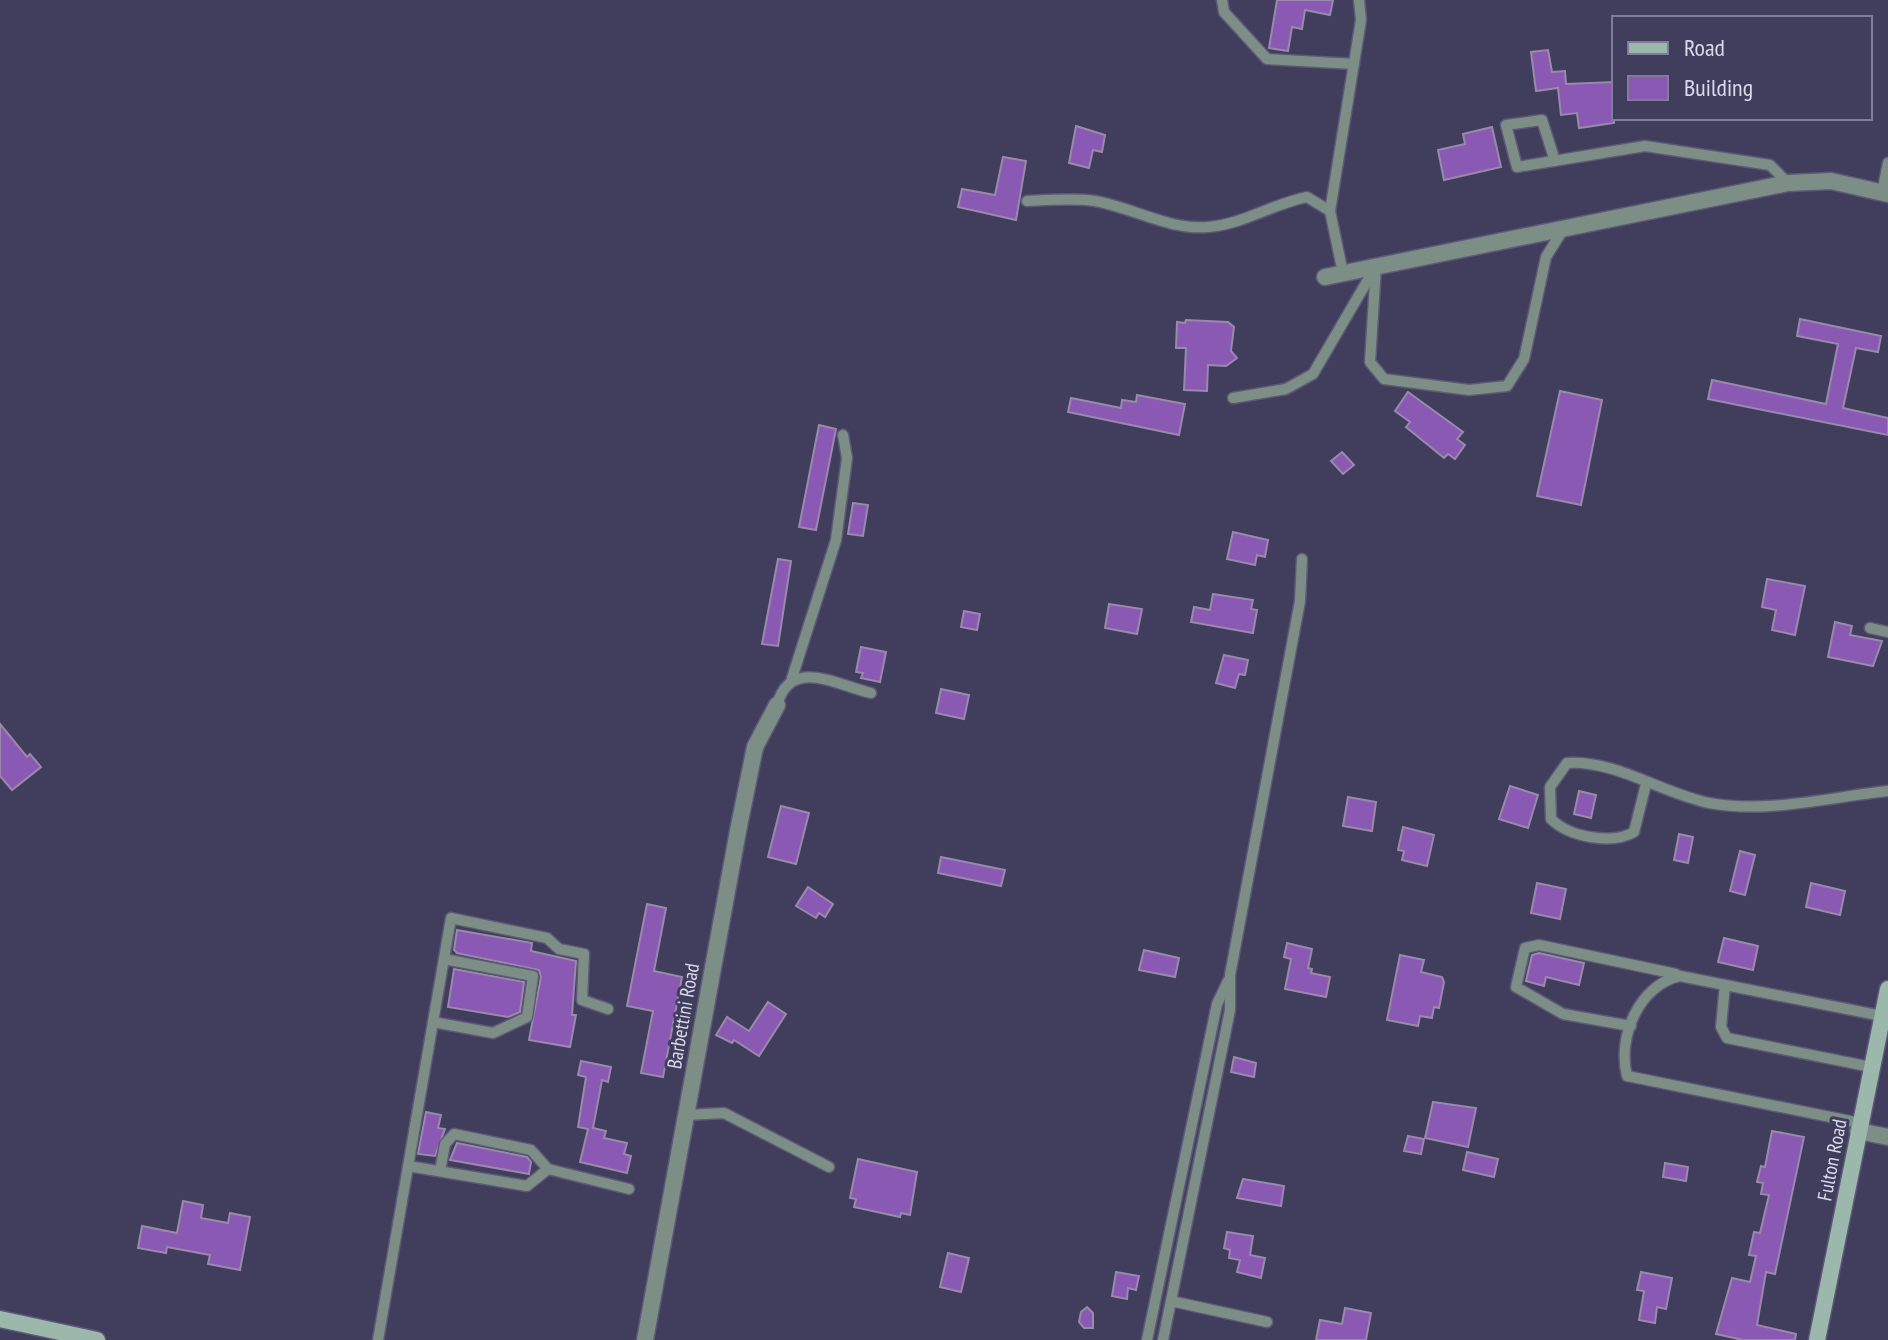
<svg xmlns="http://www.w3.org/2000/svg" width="1888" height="1340" font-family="'PT Sans Narrow',sans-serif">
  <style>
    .building { fill: #8a59b4; stroke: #9989aa; stroke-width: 2 }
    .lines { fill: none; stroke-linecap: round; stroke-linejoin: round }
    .lane-casing { stroke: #5d5a77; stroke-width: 13 }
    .street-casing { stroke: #5d5a77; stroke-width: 19 }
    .secondary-casing { stroke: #5d5a77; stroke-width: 19 }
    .lane { stroke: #7c8e86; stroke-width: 10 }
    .street { stroke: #7c8e86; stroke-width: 16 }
    .secondary { stroke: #9cb8ac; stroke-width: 16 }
    .labels { text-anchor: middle; stroke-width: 6; stroke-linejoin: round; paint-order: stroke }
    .street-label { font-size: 20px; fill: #dbdbee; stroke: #413e5d }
  </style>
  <rect width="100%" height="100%" fill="#413e5d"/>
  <g class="building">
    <polygon points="1277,0 1333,0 1330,15 1305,10 1302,29 1292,27 1288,51 1269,48"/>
    <polygon points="1548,50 1552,72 1565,71 1566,84 1614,82 1614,123 1579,128 1577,113 1561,115 1558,88 1536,91 1531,52"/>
    <polygon points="1076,126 1105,135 1102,152 1093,150 1089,168 1069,163"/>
    <polygon points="1492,127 1501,167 1444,180 1438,150 1465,144 1463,134"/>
    <polygon points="1003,157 1026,161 1016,220 958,207 962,189 995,195"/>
    <polygon points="1800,319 1881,336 1878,352 1856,348 1843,408 1888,418 1888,435 1708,399 1712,380 1826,404 1838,344 1797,336"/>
    <polygon points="1186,320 1228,322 1234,327 1231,351 1237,358 1226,366 1208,365 1207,391 1184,390 1186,348 1176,348 1177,322 1185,323"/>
    <polygon points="1560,391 1602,400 1581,505 1537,496"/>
    <polygon points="1408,392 1463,432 1457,439 1465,445 1455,459 1448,454 1444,458 1406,427 1410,422 1395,411"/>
    <polygon points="1137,395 1185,404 1179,435 1068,412 1071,398 1121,408 1122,400 1136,402"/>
    <polygon points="819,425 836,429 816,530 799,527"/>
    <polygon points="1342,452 1354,465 1343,474 1331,461"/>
    <polygon points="853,503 868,505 863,536 848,534"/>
    <polygon points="1233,532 1268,540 1265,557 1257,555 1255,565 1227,559"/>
    <polygon points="778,559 791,561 778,646 762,644"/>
    <polygon points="1767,579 1805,586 1795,635 1772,630 1776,610 1762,607"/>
    <polygon points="1213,594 1253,600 1251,609 1257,610 1253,633 1191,622 1194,607 1210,610"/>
    <polygon points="1109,604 1142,609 1137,634 1105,628"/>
    <polygon points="964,611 980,614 977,630 961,627"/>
    <polygon points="1835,622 1852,626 1850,635 1882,641 1873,666 1828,657"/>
    <polygon points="861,647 886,652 880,682 861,678 863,673 856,672"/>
    <polygon points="1224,655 1248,660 1245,675 1239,674 1235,688 1216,683"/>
    <polygon points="941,689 969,695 964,719 936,713"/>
    <polygon points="0,724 27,757 30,754 41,767 12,790 0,776"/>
    <polygon points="1510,786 1538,795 1528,828 1499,819"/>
    <polygon points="1579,791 1596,795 1591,818 1574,814"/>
    <polygon points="1348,797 1376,802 1372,831 1343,826"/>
    <polygon points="781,806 809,813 796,864 768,857"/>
    <polygon points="1403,827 1434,835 1427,866 1402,860 1404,851 1398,850"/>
    <polygon points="1679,834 1693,837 1688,863 1674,860"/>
    <polygon points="1740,851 1755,855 1745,895 1730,891"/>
    <polygon points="941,857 1005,870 1001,886 938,873"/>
    <polygon points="1537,883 1566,889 1560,919 1531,913"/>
    <polygon points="1811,883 1845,891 1840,915 1806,907"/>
    <polygon points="808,887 833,904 825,917 819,913 816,918 796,906"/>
    <polygon points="647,904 666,908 654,971 682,977 663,1077 641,1073 653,1011 627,1006"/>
    <polygon points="457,930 532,943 531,951 576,961 572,1015 576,1015 570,1047 529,1040 541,977 539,970 457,953 454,950"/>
    <polygon points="1724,938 1758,946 1753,970 1718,962"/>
    <polygon points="1287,943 1312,949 1308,968 1312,969 1311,973 1330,977 1326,997 1285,989 1291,959 1284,957"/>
    <polygon points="1144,950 1179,958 1175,977 1139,970"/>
    <polygon points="1539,953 1584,963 1579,985 1546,977 1544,986 1526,981 1532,955"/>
    <polygon points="1400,955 1424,960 1421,972 1442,977 1444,982 1439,1008 1434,1007 1432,1018 1420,1016 1418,1026 1387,1020"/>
    <polygon points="454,969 524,982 520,1012 508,1017 448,1007"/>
    <polygon points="768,1002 786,1014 759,1056 734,1040 732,1043 716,1035 727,1017 749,1031"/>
    <polygon points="1234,1057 1256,1063 1254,1077 1231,1072"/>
    <polygon points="581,1061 611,1067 608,1082 602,1080 593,1128 606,1131 604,1138 627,1143 624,1154 631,1156 627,1173 580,1162 588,1129 578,1127 586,1077 578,1075"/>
    <polygon points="1433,1102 1476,1108 1468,1147 1425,1138"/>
    <polygon points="426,1112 441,1115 438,1128 445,1129 435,1156 418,1154"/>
    <polygon points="1772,1131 1804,1137 1775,1274 1766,1272 1757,1325 1796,1334 1795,1340 1743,1340 1716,1334 1732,1278 1750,1282 1756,1256 1749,1255 1754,1232 1760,1233 1769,1195 1761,1194 1763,1183 1757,1182 1761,1166 1765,1167"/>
    <polygon points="1408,1136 1424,1139 1421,1154 1404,1151"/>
    <polygon points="457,1143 527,1157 531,1162 529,1174 450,1160"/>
    <polygon points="1467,1152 1498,1159 1494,1177 1463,1170"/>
    <polygon points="858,1159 917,1172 910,1215 901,1213 900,1217 854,1207 856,1199 850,1198"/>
    <polygon points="1665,1163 1688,1167 1686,1181 1663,1177"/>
    <polygon points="1243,1179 1284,1186 1281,1206 1237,1198"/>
    <polygon points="183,1201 203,1205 201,1218 228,1223 230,1213 250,1217 240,1270 208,1264 210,1255 167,1247 166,1253 138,1248 142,1226 177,1233"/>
    <polygon points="1227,1232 1253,1236 1250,1255 1265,1258 1261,1278 1237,1272 1240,1260 1229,1258 1230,1250 1224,1248"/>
    <polygon points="948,1253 969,1258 961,1292 940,1287"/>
    <polygon points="1116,1272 1139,1276 1136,1290 1128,1288 1127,1299 1112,1296"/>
    <polygon points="1641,1272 1672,1278 1666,1309 1657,1307 1655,1323 1639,1320 1644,1291 1637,1290"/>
    <polygon points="1087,1307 1093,1313 1093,1328 1084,1328 1079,1322 1081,1312"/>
    <polygon points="1345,1308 1371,1313 1366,1340 1316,1340 1320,1320 1342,1324"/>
  </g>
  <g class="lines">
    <defs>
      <g id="lane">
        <polyline points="1222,0 1224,12 1267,59 1354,64"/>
        <polyline points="1555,161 1542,120 1506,125 1517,167 1645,146 1770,165 1788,183"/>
        <polyline points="1882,193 1888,163"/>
        <path d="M1027 201C1049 200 1073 198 1095 201 1134 208 1168 230 1208 227 1244 224 1272 204 1307 197L1330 211 1343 273"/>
        <polyline points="1330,211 1361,20 1359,0"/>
        <polyline points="1233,398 1286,389 1313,374 1376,266 1370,362 1384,379 1469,390 1507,386 1524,359 1546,257 1564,228"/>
        <polyline points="1870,628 1888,632"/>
        <polyline points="792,678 836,540 847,458 843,435"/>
        <path d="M777 705C790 657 834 684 871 693"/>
        <path d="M1646 784 1634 832C1612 845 1569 837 1551 819L1550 787 1567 763C1616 760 1661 793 1709 803 1767 814 1830 797 1888 791"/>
        <polyline points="1725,985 1721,1027 1727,1038 1871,1067"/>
        <polyline points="433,1022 493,1033 527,1017 533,976 444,959"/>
        <polyline points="1631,1026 1563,1014 1516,987 1525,948 1539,945 1676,974"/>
        <polyline points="686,1115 724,1113 829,1167"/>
        <path d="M1860 1123 1627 1076C1617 1037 1639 985 1680 976L1882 1016"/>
        <polyline points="408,1166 527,1186 548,1169 629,1189"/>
        <polyline points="440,1171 445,1144 454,1134 531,1150 548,1169"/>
        <polyline points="1171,1301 1267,1322"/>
        <polyline points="378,1340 451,918 547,938 559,949 584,954 582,1000 608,1009"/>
        <polyline points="1147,1340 1217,1004 1228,981"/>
        <polyline points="1163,1340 1230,1010 1230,975 1300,601 1302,559"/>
      </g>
      <g id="street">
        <polyline points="1325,277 1788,183 1831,181 1888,194"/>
        <polyline points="1858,1131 1888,1137"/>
        <polyline points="645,1340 738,831 755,747 777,705"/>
      </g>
      <g id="secondary">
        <polyline points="0,1319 97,1340"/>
        <polyline points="1817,1340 1888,989"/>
      </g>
    </defs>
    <use href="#lane" class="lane-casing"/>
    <use href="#street" class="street-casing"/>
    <use href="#secondary" class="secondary-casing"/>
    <use href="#lane" class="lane"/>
    <use href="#street" class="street"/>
    <use href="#secondary" class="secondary"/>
  </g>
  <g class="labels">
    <g class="street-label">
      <text transform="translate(683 1016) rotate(-80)" y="7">Barbettini Road</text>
      <text transform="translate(1832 1160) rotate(-79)" y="7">Fulton Road</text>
    </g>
  </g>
  <rect x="1612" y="16" width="260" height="104" fill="#413e5d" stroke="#7f7d97" stroke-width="2"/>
  <rect x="1628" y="42" width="40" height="12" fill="#9cb8ac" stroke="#7f7d97" stroke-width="2"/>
  <text x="1684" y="56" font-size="24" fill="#dbdbee">Road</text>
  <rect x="1628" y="76" width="40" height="24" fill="#8a59b4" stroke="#7f7d97" stroke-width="2"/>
  <text x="1684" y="96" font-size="24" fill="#dbdbee">Building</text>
</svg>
